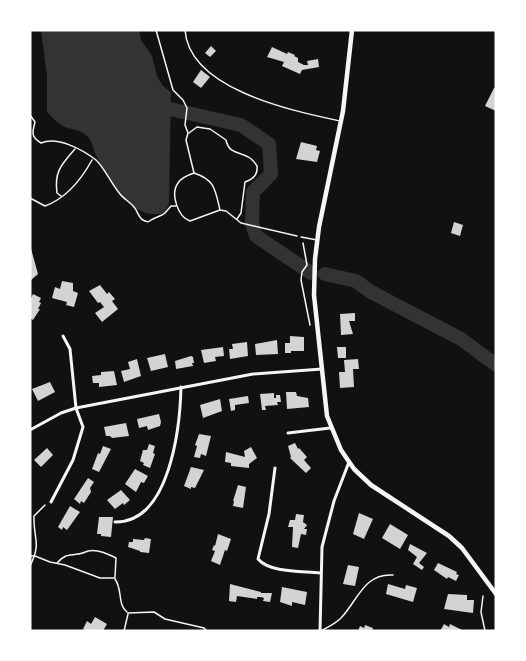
<svg xmlns="http://www.w3.org/2000/svg" width="526" height="661" font-family="'PT Sans Narrow',sans-serif">
  <style>
    .water { fill: #333 }
    .lines { fill: none; stroke-linecap: round; stroke-linejoin: round }
    .river { stroke: #333; stroke-width: 14 }
    .building { fill: #d3d3d3 }
    .path { stroke: #f5f5f5; stroke-width: 1.5 }
    .service { stroke: #f5f5f5; stroke-width: 1.5 }
    .minor { stroke: #f5f5f5; stroke-width: 3 }
    .secondary { stroke: #f5f5f5; stroke-width: 4.5 }
  </style>
  <rect width="100%" height="100%" fill="#111"/>
  <path class="water" d="M41 30H139L141 40 152 56 157 76 163 86 171 92 169 204 164 213C132 222 109 181 97 157 93 150 93 142 87 136 81 130 73 130 65 127 58 124 53 118 47 112V76Z"/>
  <g class="lines">
    <g class="river">
      <polyline points="170,109 241,125 269,144 271,174 253,192 252,223 256,236 311,273"/>
      <polyline points="325,274 356,281 371,292 461,339 496,365"/>
    </g>
  </g>
  <g class="building">
    <polygon points="211,46 216,51 210,57 205,53"/>
    <polygon points="272,47 287,54 288,52 295,55 294,56 298,58 298,62 304,65 308,65 307,61 318,59 319,67 302,70 300,74 282,66 284,62 267,57"/>
    <polygon points="201,70 210,77 201,88 193,82"/>
    <polygon points="494,88 496,89 496,111 485,106"/>
    <polygon points="301,142 317,146 316,150 320,151 317,162 296,159"/>
    <polygon points="454,222 463,225 460,236 451,233"/>
    <polygon points="30,245 38,274 30,281"/>
    <polygon points="62,281 73,283 73,291 78,293 74,307 66,305 67,302 52,298 55,287 60,289"/>
    <polygon points="100,285 107,294 109,292 115,299 112,301 118,309 102,322 95,313 104,307 100,302 98,303 89,291"/>
    <polygon points="33,294 41,298 39,302 41,303 38,309 40,309 33,320 30,318 30,300"/>
    <polygon points="355,313 355,321 349,321 353,334 341,335 340,314"/>
    <polygon points="290,336 304,337 304,351 291,351 291,353 285,353 285,343 290,343"/>
    <polygon points="277,340 278,354 256,355 255,344"/>
    <polygon points="247,342 248,356 230,359 229,349 233,349 232,344"/>
    <polygon points="223,347 224,356 215,357 216,361 204,363 201,350"/>
    <polygon points="337,347 346,347 346,358 338,358"/>
    <polygon points="165,354 168,367 151,371 147,358"/>
    <polygon points="191,356 193,357 194,363 192,363 193,366 176,369 175,361"/>
    <polygon points="137,359 141,376 124,382 121,371 130,369 128,362"/>
    <polygon points="358,359 359,369 353,369 354,387 340,388 339,372 345,372 344,360"/>
    <polygon points="114,371 117,385 99,387 99,383 93,383 92,376 101,375 101,372"/>
    <polygon points="50,382 55,392 38,401 32,389"/>
    <polygon points="286,392 296,392 297,396 308,398 309,407 287,409"/>
    <polygon points="274,393 274,398 276,398 276,395 280,395 281,402 277,402 278,405 265,406 266,410 262,410 260,394"/>
    <polygon points="248,396 249,403 235,405 235,410 231,411 229,399"/>
    <polygon points="220,399 222,411 203,418 200,405"/>
    <polygon points="159,414 161,422 160,426 148,430 147,426 139,428 137,419"/>
    <polygon points="126,423 129,436 112,438 110,436 106,436 104,427"/>
    <polygon points="199,434 211,436 206,456 201,454 200,458 194,457 197,446 195,445"/>
    <polygon points="295,443 298,449 299,448 307,457 304,460 311,468 306,473 290,458 291,457 288,446"/>
    <polygon points="149,444 155,446 153,453 155,454 150,468 143,465 144,463 140,461 143,450 147,450"/>
    <polygon points="103,446 111,449 99,472 92,469 98,453 100,454"/>
    <polygon points="251,447 257,458 249,464 249,468 231,466 231,463 225,462 226,452 245,457 244,451"/>
    <polygon points="47,448 53,455 41,467 34,460"/>
    <polygon points="191,467 204,470 195,488 191,487 191,489 184,486"/>
    <polygon points="135,469 148,476 144,483 141,482 136,492 125,484"/>
    <polygon points="88,478 94,482 90,488 91,492 84,503 81,501 80,504 74,499"/>
    <polygon points="238,485 246,487 243,508 233,506 234,501 233,501"/>
    <polygon points="121,490 130,500 124,505 123,503 115,509 107,500"/>
    <polygon points="70,506 80,512 67,530 63,527 62,530 58,527"/>
    <polygon points="359,513 373,519 364,539 353,534"/>
    <polygon points="296,514 304,515 303,522 307,525 304,529 307,529 306,535 301,534 298,548 292,547 293,527 288,527 290,520 295,520"/>
    <polygon points="99,517 113,517 111,537 101,536 101,534 97,534"/>
    <polygon points="390,524 408,535 400,549 382,538"/>
    <polygon points="218,534 231,539 227,551 225,550 220,565 211,561 215,551 212,550 214,545 215,546"/>
    <polygon points="145,538 151,539 149,553 140,552 140,551 128,547 129,542 133,542 133,539 144,540"/>
    <polygon points="410,544 427,553 419,563 424,567 422,570 413,564 417,557 408,550"/>
    <polygon points="438,563 457,572 456,574 459,575 456,581 448,577 447,579 434,570"/>
    <polygon points="348,565 359,567 355,586 343,584"/>
    <polygon points="230,584 261,592 261,593 272,593 270,602 263,601 264,598 261,597 257,597 257,599 237,596 236,602 229,601"/>
    <polygon points="388,584 405,589 406,585 417,588 413,602 386,594"/>
    <polygon points="282,587 307,592 305,605 292,602 292,606 280,602"/>
    <polygon points="448,594 467,595 467,600 474,600 473,613 444,609"/>
    <polygon points="95,617 107,624 103,631 86,631 83,629 87,621 91,624"/>
    <polygon points="444,624 449,627 450,624 464,631 440,631"/>
    <polygon points="365,625 373,628 372,631 358,631 360,626 364,628"/>
  </g>
  <g class="lines">
    <g class="path">
      <polyline points="156,30 173,90 183,100 187,108 185,125 188,133 186,140 194,173"/>
      <path d="M30 115 35 122C32 133 31 137 41 143 58 136 83 150 96 160 104 167 112 185 120 194 124 199 130 202 134 207 138 211 138 219 145 221 150 223 148 221 153 219 165 213 161 218 171 206H176"/>
      <path d="M189 133 197 127 210 129 226 140C229 155 240 151 250 158 253 160 255 163 257 166 258 175 253 179 245 182L241 213 237 219"/>
      <path d="M61 196 57 193C54 172 61 165 75 149"/>
      <path d="M30 198 45 206C67 198 81 180 92 160"/>
      <path d="M220 210C215 189 215 180 194 173 188 175 181 178 178 183 170 194 178 217 190 221L220 210 226 211 241 223 297 236"/>
      <polyline points="303,243 307,265 302,272 301,280 310,325"/>
      <polyline points="30,556 35,556 50,562 65,565 100,578 115,578"/>
      <path d="M57 563C64 555 68 555 78 554 81 554 85 552 88 551 98 549 108 554 116 558L115 577"/>
      <path d="M30 566C42 542 33 539 34 516L45 505"/>
      <path d="M115 579C123 590 117 604 127 612"/>
      <polyline points="128,613 154,612 165,619 204,628 207,631"/>
      <polyline points="124,631 128,614"/>
    </g>
    <g class="service">
      <path d="M185 30C189 90 294 111 340 121"/>
      <polyline points="301,237 317,240"/>
      <polyline points="483,596 481,612 485,631"/>
      <path d="M321 631C328 627 335 624 341 618 358 600 364 573 393 575"/>
    </g>
    <g class="minor">
      <polyline points="30,430 61,413 76,408 253,374 322,369"/>
      <polyline points="288,433 330,428"/>
      <path d="M275 468 269 514 258 559C270 573 302 571 320 573"/>
      <polyline points="51,502 73,460 83,427 76,408 70,349 63,336"/>
      <path d="M115 522C170 523 180 427 181 387"/>
      <polyline points="320,631 322,547 334,501 349,462"/>
    </g>
    <polyline class="secondary" points="352,30 343,111 319,227 315,259 314,295 327,416 341,450 354,469 371,485 449,536 462,548 496,594"/>
  </g>
  <rect width="526" height="661" fill="none" stroke="#ffffff" stroke-width="63"/>
</svg>
